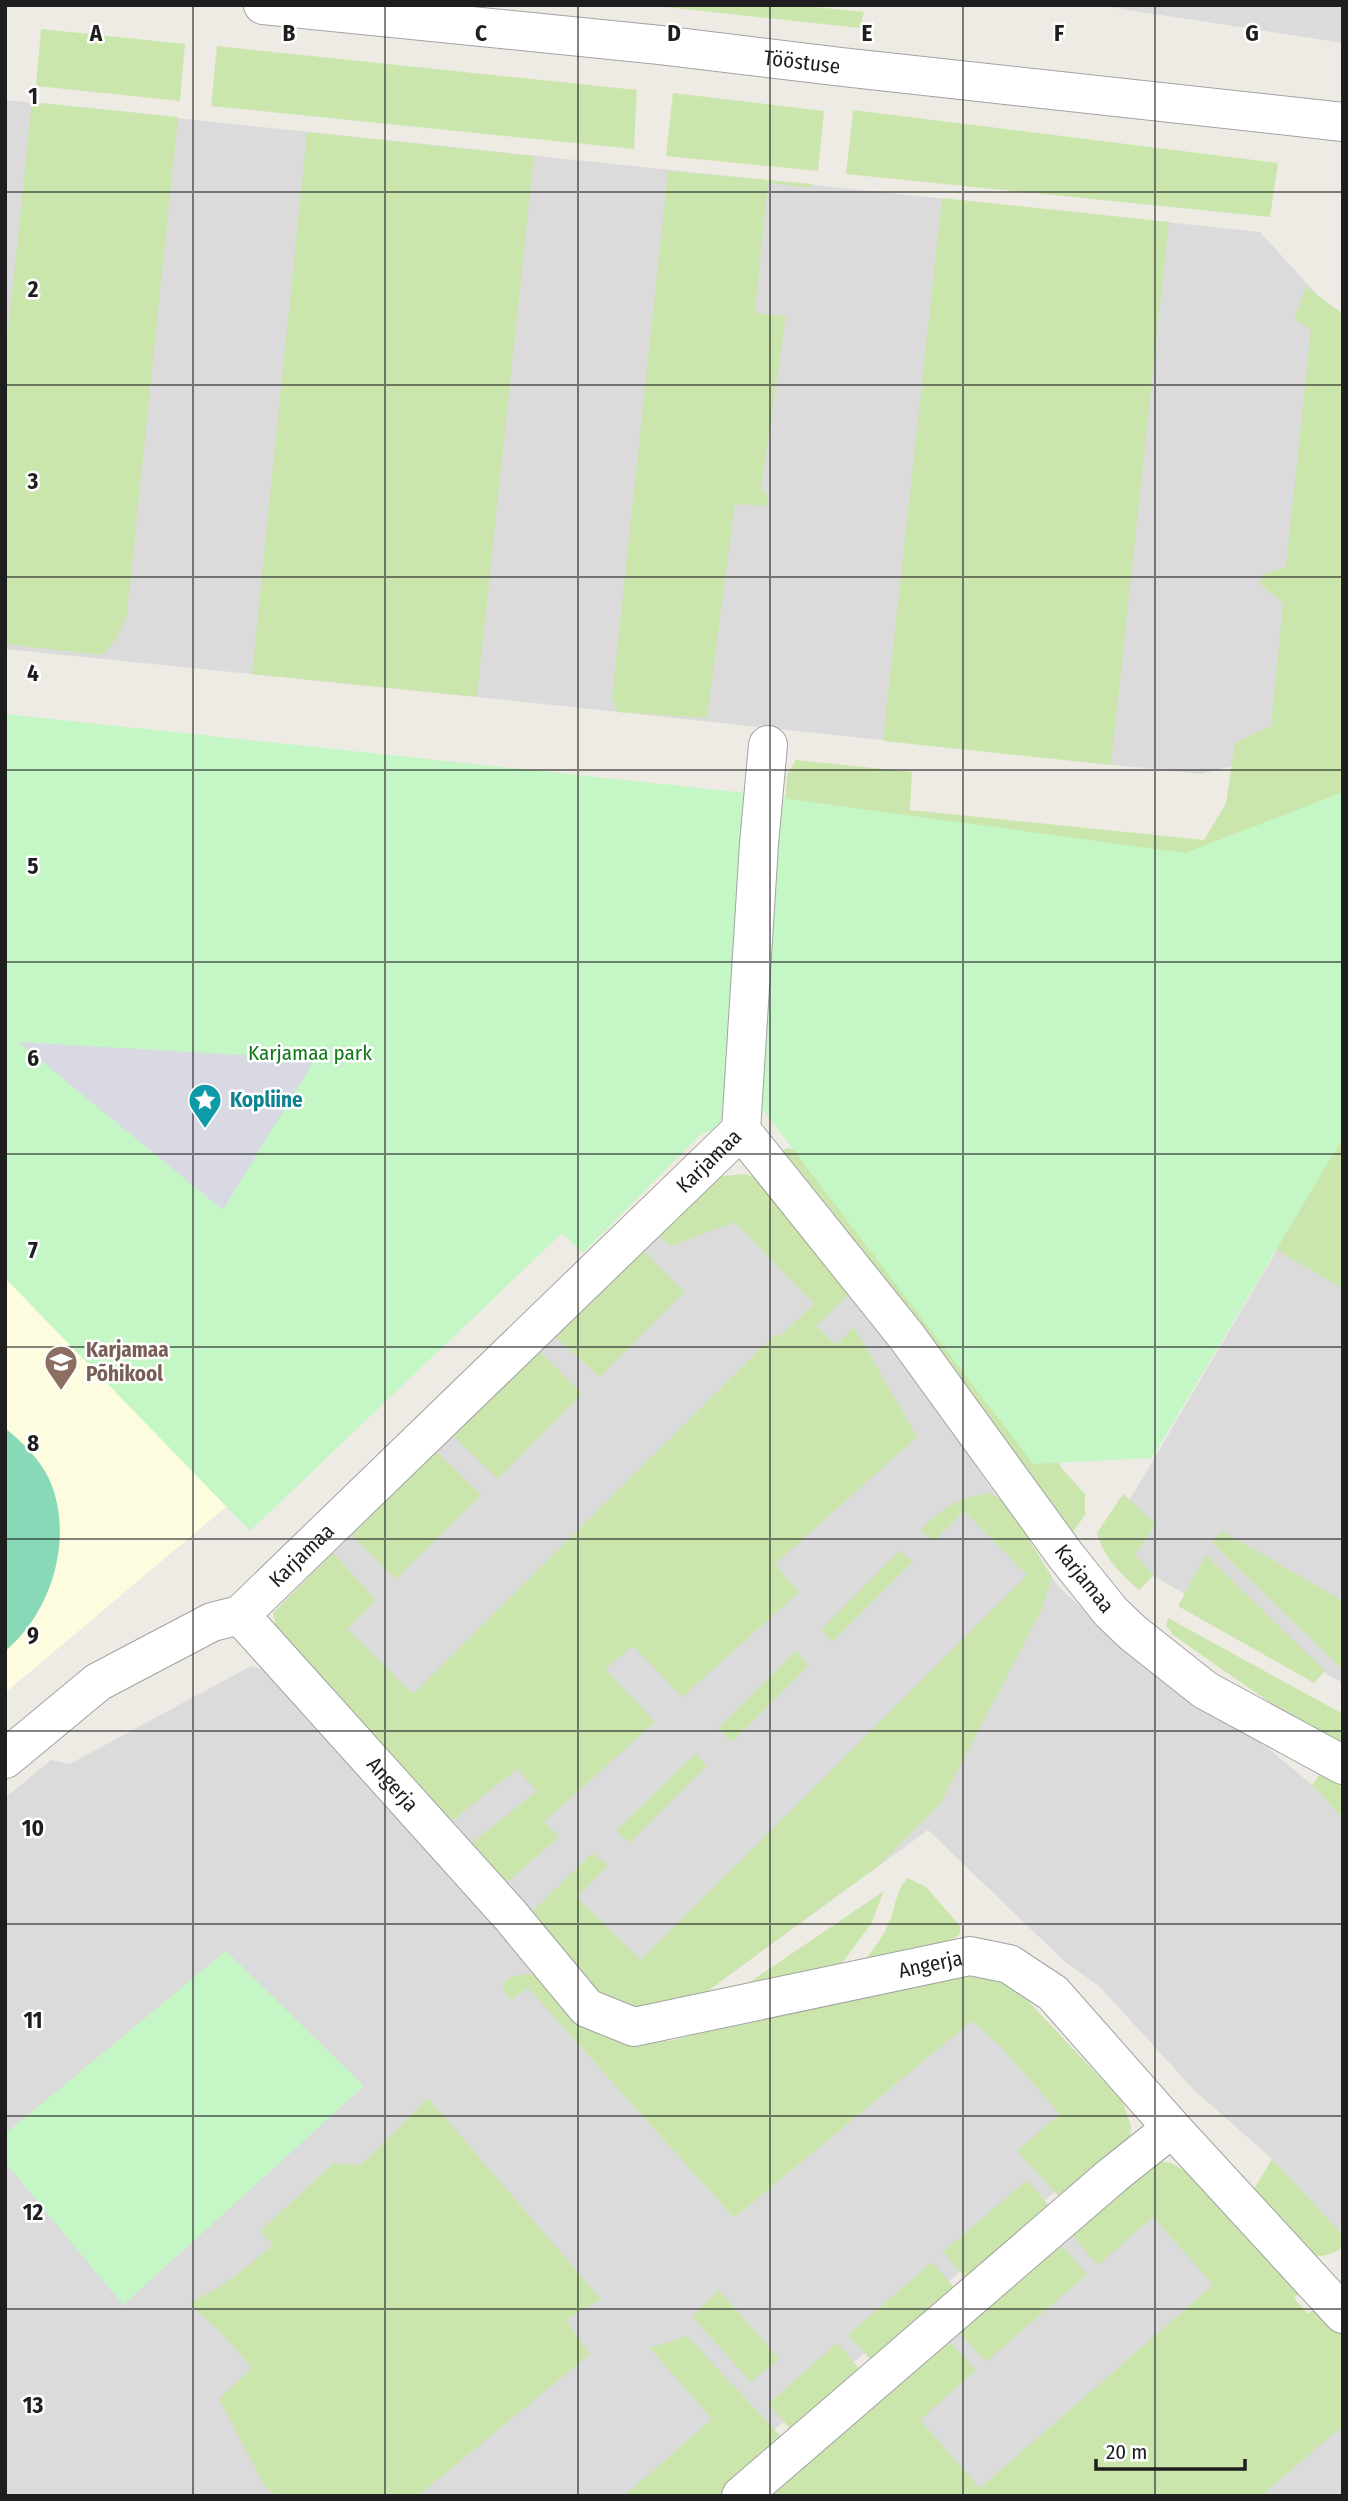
<svg xmlns="http://www.w3.org/2000/svg" width="1348" height="2501" font-family="'Fira Sans Condensed',sans-serif">
  <style>
    .residential { fill: #dcdbdb }
    .education { fill: #fdfcdf }
    .grass { fill: #cbe6ad }
    .park { fill: #c4f6c6 }
    .pitch { fill: #87d9b7 }
    .plaza { fill: #d9d9e4 }
    .lines { fill: none; stroke-linecap: round; stroke-linejoin: round }
    .minor-casing { stroke: #a2a2a2; stroke-width: 40 }
    .minor { stroke: #fff; stroke-width: 38 }
    .grid { fill: none; stroke: #1e1e1e; stroke-width: 2; stroke-opacity: 0.55 }
    .labels { text-anchor: middle; stroke-width: 5; stroke-linejoin: round; paint-order: stroke }
    .street-label { font-size: 21px; fill: #1e1e1e; stroke: #fff }
    .park-label { font-size: 21px; fill: #127717; stroke: #fff }
    .culture-label { font-size: 21px; font-weight: bold; fill: #0d838f; stroke: #fff; text-anchor: start }
    .education-label { font-size: 21px; font-weight: bold; fill: #785e54; stroke: #fff; text-anchor: start }
    .grid-label { font-size: 23px; text-anchor: middle; font-weight: bold; fill: #1e1e1e; stroke: #fff; stroke-width: 5; stroke-linejoin: round; paint-order: stroke }
  </style>
  <rect width="100%" height="100%" fill="#eeebe5"/>
  <g class="residential">
    <polygon points="1096,5 1343,5 1343,43"/>
    <polygon points="5,100 1260,232 1343,323 1343,737 1201,774 477,697 5,649"/>
    <polygon points="1343,1138 1343,1683 1102,1547"/>
    <polygon points="746,1174 881,1329 1059,1587 1134,1656 1269,1749 1312,1785 1343,1818 1343,2235 1272,2159 1193,2089 1100,1987 1064,1961 928,1830 692,2002 529,1915 273,1613 712,1177"/>
    <polygon points="251,1666 279,1674 540,1977 528,1988 734,2218 973,2020 1123,2102 1131,2127 696,2496 5,2496 5,1798 51,1760 70,1764"/>
    <polygon points="1143,2172 1343,2376 1343,2496 765,2496"/>
  </g>
  <polygon class="education" points="5,1278 227,1506 5,1693"/>
  <g class="grass">
    <polygon points="796,5 864,12 860,28 656,6"/>
    <polygon points="41,29 185,44 180,101 36,86"/>
    <polygon points="217,46 637,90 634,149 211,106"/>
    <polygon points="673,93 824,111 818,171 666,156"/>
    <path d="M32 102 178 117 127 614C122 631 114 643 102 655L5 644V360Z"/>
    <polygon points="853,110 1278,163 1270,217 846,174"/>
    <polygon points="307,132 534,156 477,697 252,674"/>
    <polygon points="668,171 813,184 812,188 768,183 755,313 786,316 761,489 767,495 768,506 735,504 707,718 618,712 612,698"/>
    <polygon points="942,198 1169,222 1111,765 883,741"/>
    <polygon points="1306,287 1343,314 1343,821 763,1110 787,774 796,760 912,772 910,810 1204,840 1226,803 1235,743 1271,726 1283,603 1260,584 1263,574 1286,567 1311,330 1294,319"/>
    <polygon points="1343,1116 1343,1289 1267,1244"/>
    <polygon points="787,1148 799,1151 964,1330 1064,1471 1085,1494 1085,1515 1073,1532 1062,1528 783,1151"/>
    <polygon points="746,1174 770,1183 852,1291 816,1326 836,1345 854,1327 917,1437 775,1564 799,1592 682,1697 633,1646 605,1669 655,1722 544,1822 559,1837 503,1886 468,1846 537,1791 517,1769 448,1824 276,1630 273,1613 333,1553 376,1600 347,1629 413,1694 774,1335 780,1336 814,1304 735,1222 671,1246 655,1234 712,1177"/>
    <polygon points="641,1248 685,1292 600,1377 553,1335"/>
    <polygon points="538,1349 582,1394 498,1479 452,1435"/>
    <polygon points="436,1451 481,1495 396,1579 352,1535"/>
    <path d="M990 1493 1006 1502 1052 1577 1041 1611 940 1804 879 1865 686 2007 658 2015 598 1999 529 1915 592 1853 608 1865 577 1897 641 1960 1027 1575 964 1511 934 1541 920 1530C945 1507 956 1498 990 1493Z"/>
    <path d="M1123 1494 1156 1524 1135 1555 1154 1575 1139 1590C1121 1574 1104 1558 1097 1533Z"/>
    <polygon points="1222,1531 1343,1601 1343,1670 1212,1543"/>
    <polygon points="899,1551 913,1561 832,1642 821,1630"/>
    <polygon points="1206,1555 1325,1671 1314,1683 1178,1606"/>
    <polygon points="1168,1618 1343,1714 1343,1743 1269,1702 1173,1635 1166,1625"/>
    <polygon points="796,1651 809,1665 732,1742 718,1728"/>
    <polygon points="695,1754 707,1766 630,1843 616,1831"/>
    <polygon points="1319,1775 1343,1786 1343,1818 1312,1785"/>
    <path d="M908 1878 926 1887 960 1926V1934L949 1942 862 1964C871 1952 882 1939 888 1925 896 1909 895 1890 908 1878Z"/>
    <polygon points="884,1891 871,1924 839,1967 729,1996"/>
    <path d="M958 1968 1013 1985 1123 2102 1131 2127 1130 2140 1064 2202 1017 2151 1060 2114 1000 2046 972 2021 734 2218 528 1988 511 2000 503 1989 505 1981C519 1973 526 1973 540 1977L637 2039 670 2041Z"/>
    <polygon points="428,2098 601,2299 566,2320 590,2354 418,2496 277,2496 265,2487 219,2399 252,2368 220,2332 189,2304 233,2278 273,2245 260,2231 334,2163 361,2165"/>
    <path d="M1272 2159 1343 2235V2247C1333 2255 1318 2259 1307 2253 1298 2249 1263 2200 1254 2189Z"/>
    <polygon points="1157,2161 1171,2163 1190,2174 1300,2293 1294,2298 1308,2314 1315,2308 1343,2335 1341,2351 1343,2433 1339,2429 1261,2496 765,2496 945,2337 976,2370 920,2420 980,2488 1213,2285 1153,2217 1098,2265 1068,2231"/>
    <polygon points="1027,2180 1052,2209 968,2281 943,2252"/>
    <polygon points="1058,2241 1087,2274 986,2362 957,2330"/>
    <polygon points="932,2262 957,2291 874,2363 848,2335"/>
    <polygon points="719,2290 779,2359 751,2382 692,2317"/>
    <polygon points="687,2336 786,2442 721,2496 624,2496 712,2419 650,2348"/>
    <polygon points="837,2343 862,2372 793,2432 768,2404"/>
  </g>
  <g class="park">
    <polygon points="5,714 737,792 1185,853 1343,792 1343,1138 1152,1458 1033,1464 763,1110 701,1134 583,1253 562,1233 250,1531 5,1278"/>
    <polygon points="226,1951 364,2086 123,2305 5,2162 5,2134"/>
  </g>
  <path class="pitch" d="M5 1428C23 1443 40 1459 50 1481 74 1538 52 1612 5 1651Z"/>
  <polygon class="plaza" points="18,1042 208,1053 315,1059 223,1210"/>
  <g class="lines">
    <defs>
      <g id="minor">
        <path id="s1" d="M263 5 660 45 842 67 1343 122"/>
        <path id="s2" d="M741 1130 907 1337 1066 1556 1111 1612 1133 1633 1205 1690 1343 1765"/>
        <polyline points="741,1130 759,844 768,745"/>
        <path id="s3" d="M240 1615 510 1915 587 2008 634 2027 970 1956 1009 1964 1053 1993 1172 2128 1343 2314"/>
        <path id="s4" d="M5 1759 98 1682 212 1622 240 1615 741 1130"/>
        <polyline points="741,2496 1113,2175 1172,2128"/>
      </g>
    </defs>
    <use href="#minor" class="minor-casing"/>
    <use href="#minor" class="minor"/>
  </g>
  <path class="grid" d="M193 5V2496M385 5V2496M578 5V2496M770 5V2496M963 5V2496M1155 5V2496M5 192H1343M5 385H1343M5 577H1343M5 770H1343M5 962H1343M5 1154H1343M5 1347H1343M5 1539H1343M5 1731H1343M5 1924H1343M5 2116H1343M5 2309H1343"/>
  <defs>
    <symbol id="sight-pin" viewBox="-11 -11 22 30"><path d="M0 17L-7.5 6A9.5 9.5 0 1 1 7.5 6Z" fill="#0f9aa8" stroke="#fff"/><path d="M0-6L1.8-2.2L6-1.7L2.9 1.2L3.7 5.4L0 3.3L-3.7 5.4L-2.9 1.2L-6-1.7L-1.8-2.2Z" fill="#fff"/></symbol>
    <symbol id="school-pin" viewBox="-11 -11 22 30"><path d="M0 17L-7.5 6A9.5 9.5 0 1 1 7.5 6Z" fill="#8d6e63" stroke="#fff"/><path d="M0-5L7-2L0 1L-7-2ZM-4 1L0 2.5L4 1V4Q0 6-4 4Z" fill="#fff"/></symbol>
  </defs>
  <g fill-rule="evenodd">
    <use href="#sight-pin" x="186" y="1081" width="38" height="52"/>
    <use href="#school-pin" x="42" y="1343" width="38" height="52"/>
  </g>
  <g class="labels">
    <g class="street-label">
      <text dy="7" stroke="none"><textPath href="#s1" startOffset="542">Tööstuse</textPath></text>
      <text dy="7" stroke="none"><textPath href="#s4" startOffset="931">Karjamaa</textPath></text>
      <text dy="7" stroke="none"><textPath href="#s4" startOffset="364">Karjamaa</textPath></text>
      <text dy="7" stroke="none"><textPath href="#s2" startOffset="565">Karjamaa</textPath></text>
      <text dy="7" stroke="none"><textPath href="#s3" startOffset="228">Angerja</textPath></text>
      <text dy="7" stroke="none"><textPath href="#s3" startOffset="878">Angerja</textPath></text>
    </g>
    <g class="park-label">
      <text x="310" y="1060">Karjamaa park</text>
    </g>
    <g class="culture-label">
      <text x="230" y="1107">Kopliine</text>
    </g>
    <g class="education-label">
      <text x="86" y="1357">Karjamaa<tspan x="86" dy="24">Põhikool</tspan></text>
    </g>
  </g>
  <g class="grid-label">
    <text x="96" y="41">A</text>
    <text x="289" y="41">B</text>
    <text x="481" y="41">C</text>
    <text x="674" y="41">D</text>
    <text x="867" y="41">E</text>
    <text x="1059" y="41">F</text>
    <text x="1252" y="41">G</text>
    <text x="33" y="104">1</text>
    <text x="33" y="297">2</text>
    <text x="33" y="489">3</text>
    <text x="33" y="681">4</text>
    <text x="33" y="874">5</text>
    <text x="33" y="1066">6</text>
    <text x="33" y="1258">7</text>
    <text x="33" y="1451">8</text>
    <text x="33" y="1643">9</text>
    <text x="33" y="1836">10</text>
    <text x="33" y="2028">11</text>
    <text x="33" y="2220">12</text>
    <text x="33" y="2413">13</text>
  </g>
  <rect width="1348" height="2501" fill="none" stroke="#1e1e1e" stroke-width="14"/>
  <path d="M1096 2459v10h149v-10" fill="none" stroke="#1e1e1e" stroke-width="3.5"/>
  <text x="1106" y="2459" font-size="21" fill="#1e1e1e" stroke="#ffffff" stroke-width="5" paint-order="stroke">20 m</text>
</svg>
